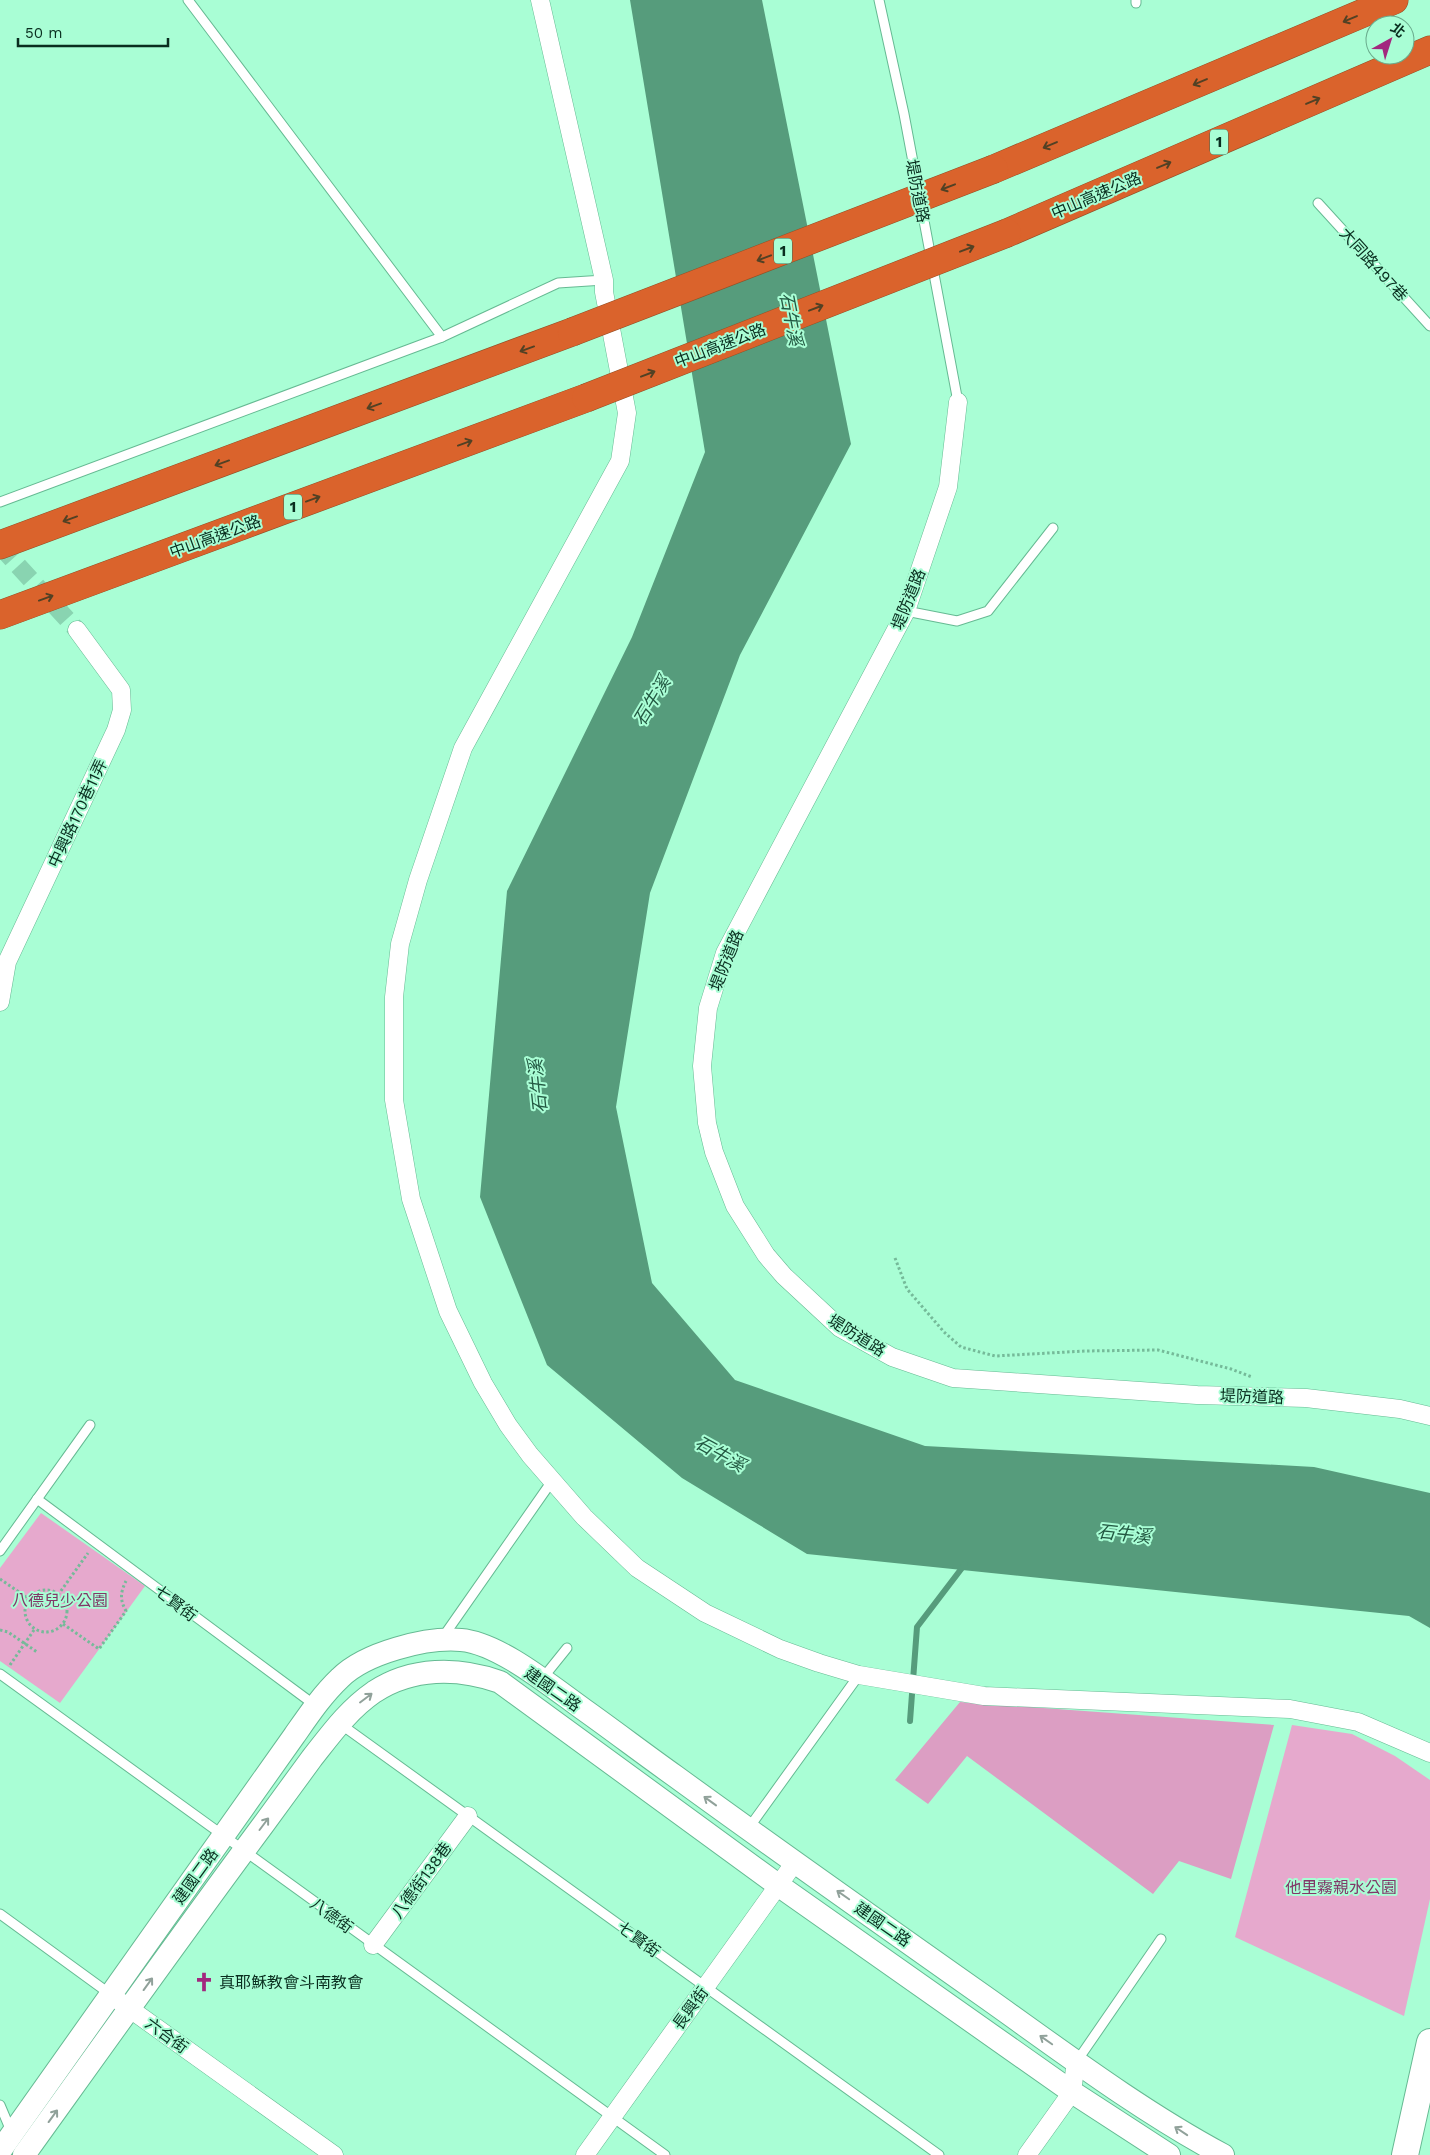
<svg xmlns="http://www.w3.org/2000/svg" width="1430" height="2155" font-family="'Work Sans','Noto Sans TC',sans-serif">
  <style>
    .green { fill: #e6a9cd }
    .forest { fill: #dc9ec3 }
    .water { fill: #569c7c }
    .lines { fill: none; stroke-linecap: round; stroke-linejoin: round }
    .stream { stroke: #569c7c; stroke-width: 6 }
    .minor-tunnel { stroke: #89d4b1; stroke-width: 18; stroke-dasharray: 18 9; stroke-linecap: butt }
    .service-casing { stroke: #66ba93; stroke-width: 11 }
    .minor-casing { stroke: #66ba93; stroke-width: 19 }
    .tertiary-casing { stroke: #66ba93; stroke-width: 24 }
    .secondary-casing { stroke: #66ba93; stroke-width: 28 }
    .motorway-casing { stroke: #915027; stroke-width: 29 }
    .path { stroke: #75ba99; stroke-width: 3; stroke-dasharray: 2.5 2.5; stroke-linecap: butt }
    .service { stroke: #fff; stroke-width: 9 }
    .minor { stroke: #fff; stroke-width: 18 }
    .tertiary { stroke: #fff; stroke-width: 22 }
    .secondary { stroke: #fff; stroke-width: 26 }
    .motorway { stroke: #da632c; stroke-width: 28 }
    .motorway-bridge-casing { stroke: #915027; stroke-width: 29; stroke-linecap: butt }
    .motorway-bridge { stroke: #da632c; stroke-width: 28 }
    .oneway { stroke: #524124 }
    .oneway2 { stroke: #90a19a }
    .labels { text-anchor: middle; stroke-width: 4; stroke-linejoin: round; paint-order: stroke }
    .shield { fill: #a9fed5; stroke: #396c56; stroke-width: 1 }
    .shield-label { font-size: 15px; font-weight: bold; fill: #092e1f }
    .street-label { font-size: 16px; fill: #092e1f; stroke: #a9fed5 }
    .park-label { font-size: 16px; fill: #813868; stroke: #a9fed5 }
    .poi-label { font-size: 16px; fill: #092e1f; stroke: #a9fed5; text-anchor: start }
    .water-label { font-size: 18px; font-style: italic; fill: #235942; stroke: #a9fed5 }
  </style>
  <rect width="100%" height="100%" fill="#a9fed5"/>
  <g class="green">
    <polygon points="41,1513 145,1586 60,1703 0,1661 0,1568"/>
    <polygon points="1292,1725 1352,1734 1395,1756 1430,1780 1430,1899 1404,2016 1235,1937"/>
  </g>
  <polygon class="forest" points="960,1702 1274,1725 1231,1879 1179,1861 1153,1894 967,1756 928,1804 895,1780"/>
  <polygon class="water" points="630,0 762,0 851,444 740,655 650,893 616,1107 652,1283 735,1380 925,1446 1314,1467 1430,1493 1430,1628 1409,1616 807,1554 682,1478 547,1365 480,1197 507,891 632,637 705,452"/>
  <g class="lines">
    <polyline class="stream" points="910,1721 917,1627 965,1564"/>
    <polyline class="minor-tunnel" points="0,546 77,630"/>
    <defs>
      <g id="service">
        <polyline points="188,0 442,337 558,283 604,280"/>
        <polyline points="879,0 904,114 958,402"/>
        <polyline points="1136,3 1136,0"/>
        <polyline points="1318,203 1430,326"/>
        <polyline points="0,502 442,337"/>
        <polyline points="906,611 957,621 988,611 1053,528"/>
        <polyline points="37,1499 316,1706"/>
        <polyline points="0,1551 90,1425"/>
        <polyline points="443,1637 552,1481"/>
        <polyline points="0,1674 665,2155"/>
        <polyline points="542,1679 567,1648"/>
        <polyline points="339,1723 939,2155"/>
        <polyline points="748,1829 859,1675"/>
        <polyline points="0,1914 110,1994"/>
        <polyline points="1077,2061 1161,1939"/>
        <polyline points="0,2105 11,2131"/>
      </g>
      <g id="minor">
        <polyline points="540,0 604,280 604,292 627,413 620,461 463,748 418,880 400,944 394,997 394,1100 411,1199 448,1311 483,1383 508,1425 530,1455 584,1517 637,1568 705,1613 780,1649 819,1663 859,1675 984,1696 1290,1709 1358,1722 1430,1753"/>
        <polyline points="958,402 948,487 906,611 725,953 708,1008 702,1066 707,1123 714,1152 735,1206 766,1255 784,1276 840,1328 892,1357 953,1378 1197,1395 1306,1398 1400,1409 1430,1416"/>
        <polyline points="0,1002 7,962 116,730 122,710 121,690 77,630"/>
        <polyline points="373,1945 468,1816"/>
        <polyline points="119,2001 334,2155"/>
        <polyline points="585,2155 795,1862"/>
        <polyline points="1027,2155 1072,2092 1076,2061"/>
      </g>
      <g id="tertiary">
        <path d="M0 2151 294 1736C308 1716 322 1695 340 1678 365 1653 426 1637 461 1640 499 1643 552 1687 583 1709 614 1731 644 1754 675 1776 778 1851 883 1925 988 1999 1064 2053 1141 2111 1223 2155"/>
        <path d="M24 2155C103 2045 182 1934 263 1825 279 1803 296 1780 312 1758 331 1734 348 1710 374 1692 412 1667 458 1667 500 1682L778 1885 1072 2092 1169 2155"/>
      </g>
      <polyline id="secondary" points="1405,2155 1430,2042"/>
      <g id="motorway">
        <polyline points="994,169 1394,0"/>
        <polyline points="1007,233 1430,50"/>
        <polyline points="0,545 572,332"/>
        <polyline points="0,615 586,398"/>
      </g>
    </defs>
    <use href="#service" class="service-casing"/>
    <use href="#minor" class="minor-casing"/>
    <use href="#tertiary" class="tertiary-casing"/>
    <use href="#secondary" class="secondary-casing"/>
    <use href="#motorway" class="motorway-casing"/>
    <g class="path">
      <polyline points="895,1258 907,1289 944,1332 961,1347 995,1356 1085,1351 1158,1350 1231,1369 1252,1377"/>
      <polyline points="0,1579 29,1599"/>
      <circle cx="46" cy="1611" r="21"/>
      <polyline points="58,1595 88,1553"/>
      <path d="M63 1624 99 1649 126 1611C120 1600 120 1593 126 1581"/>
      <polyline points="0,1630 8,1632 37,1652"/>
      <polyline points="10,1665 34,1630"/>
    </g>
    <use href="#service" class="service"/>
    <use href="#minor" class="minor"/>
    <use href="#tertiary" class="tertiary"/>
    <use href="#secondary" class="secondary"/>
    <use href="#motorway" class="motorway"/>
    <defs>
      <g id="motorway-bridge">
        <polyline points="572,332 994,169"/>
        <polyline points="586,398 1007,233"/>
      </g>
    </defs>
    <use href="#motorway-bridge" class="motorway-bridge-casing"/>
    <use href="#motorway-bridge" class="motorway-bridge"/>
  </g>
  <defs><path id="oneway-shaft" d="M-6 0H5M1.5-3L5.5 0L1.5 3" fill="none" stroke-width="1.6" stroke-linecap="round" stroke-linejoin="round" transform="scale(1.25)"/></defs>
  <g class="oneway">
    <use href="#oneway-shaft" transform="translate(1350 19) rotate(157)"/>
    <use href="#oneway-shaft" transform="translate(1200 82) rotate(157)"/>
    <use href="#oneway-shaft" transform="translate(1313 101) rotate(-23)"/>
    <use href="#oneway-shaft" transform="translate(1050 145) rotate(157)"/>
    <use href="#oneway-shaft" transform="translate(1164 165) rotate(-23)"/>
    <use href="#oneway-shaft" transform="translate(948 187) rotate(159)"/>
    <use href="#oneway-shaft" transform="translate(967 249) rotate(-21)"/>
    <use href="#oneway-shaft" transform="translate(764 258) rotate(159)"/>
    <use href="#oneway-shaft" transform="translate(816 308) rotate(-21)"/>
    <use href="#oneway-shaft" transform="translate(527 349) rotate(160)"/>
    <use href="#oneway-shaft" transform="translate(648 374) rotate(-21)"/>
    <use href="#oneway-shaft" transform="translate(374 406) rotate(160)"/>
    <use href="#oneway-shaft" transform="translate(465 443) rotate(-20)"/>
    <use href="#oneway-shaft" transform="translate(222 463) rotate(160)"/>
    <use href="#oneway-shaft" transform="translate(313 499) rotate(-20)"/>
    <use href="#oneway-shaft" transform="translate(70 519) rotate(160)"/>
    <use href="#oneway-shaft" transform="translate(46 598) rotate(-20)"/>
  </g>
  <g class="oneway2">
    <use href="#oneway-shaft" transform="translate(366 1698) rotate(-37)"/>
    <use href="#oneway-shaft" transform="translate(710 1801) rotate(-144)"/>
    <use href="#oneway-shaft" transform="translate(264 1824) rotate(-53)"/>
    <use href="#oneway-shaft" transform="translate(843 1895) rotate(-145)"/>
    <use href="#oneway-shaft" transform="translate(148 1984) rotate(-54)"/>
    <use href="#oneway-shaft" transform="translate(1046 2040) rotate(-145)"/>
    <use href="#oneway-shaft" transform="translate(53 2116) rotate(-54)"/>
    <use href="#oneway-shaft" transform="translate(1181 2131) rotate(-146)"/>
  </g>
  <defs>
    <symbol id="church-bare" viewBox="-9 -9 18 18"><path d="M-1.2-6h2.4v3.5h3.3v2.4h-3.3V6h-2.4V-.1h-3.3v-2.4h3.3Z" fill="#a2287e" stroke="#a9fed5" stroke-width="2.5" paint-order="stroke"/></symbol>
  </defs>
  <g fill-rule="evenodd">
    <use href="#church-bare" x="190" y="1968" width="28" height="28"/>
  </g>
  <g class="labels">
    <g class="shield">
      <rect x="1210" y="129.5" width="18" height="25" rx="4"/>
      <rect x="774" y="238.5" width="18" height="25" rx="4"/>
      <rect x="284" y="494.5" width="18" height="25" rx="4"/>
    </g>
    <g class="shield-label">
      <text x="1219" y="147">1</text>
      <text x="783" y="256">1</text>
      <text x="293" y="512">1</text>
    </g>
    <g class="street-label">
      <text transform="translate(918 191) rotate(79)" y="6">堤防道路</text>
      <text transform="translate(1096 195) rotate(-23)" y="6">中山高速公路</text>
      <text transform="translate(1374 264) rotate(48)" y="6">大同路497巷</text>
      <text transform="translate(720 345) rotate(-21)" y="6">中山高速公路</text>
      <text transform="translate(215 536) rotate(-20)" y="6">中山高速公路</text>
      <text transform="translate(908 599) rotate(-68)" y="6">堤防道路</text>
      <text transform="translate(77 813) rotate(-65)" y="6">中興路170巷11弄</text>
      <text transform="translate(726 960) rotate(-68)" y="6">堤防道路</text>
      <text transform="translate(857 1335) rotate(32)" y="6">堤防道路</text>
      <text transform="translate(1252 1396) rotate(2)" y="6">堤防道路</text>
      <text transform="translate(176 1603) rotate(37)" y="6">七賢街</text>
      <text transform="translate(553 1689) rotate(35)" y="6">建國二路</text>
      <text transform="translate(195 1876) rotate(-54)" y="6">建國二路</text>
      <text transform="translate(421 1880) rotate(-54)" y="6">八德街138巷</text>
      <text transform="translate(332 1915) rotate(36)" y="6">八德街</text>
      <text transform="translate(883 1924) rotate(35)" y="6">建國二路</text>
      <text transform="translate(639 1939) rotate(36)" y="6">七賢街</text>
      <text transform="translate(690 2008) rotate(-54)" y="6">長興街</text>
      <text transform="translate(167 2035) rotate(36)" y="6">六合街</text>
    </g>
    <g class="park-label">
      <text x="60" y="1606">八德兒少公園</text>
      <text x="1341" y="1893">他里霧親水公園</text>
    </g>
    <g class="poi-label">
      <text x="219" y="1988">真耶穌教會斗南教會</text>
    </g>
    <g class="water-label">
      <text transform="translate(791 319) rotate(79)" y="6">石牛溪</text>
      <text transform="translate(652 701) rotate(-59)" y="6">石牛溪</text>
      <text transform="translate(538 1086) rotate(-96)" y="6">石牛溪</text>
      <text transform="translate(720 1454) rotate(29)" y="6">石牛溪</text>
      <text transform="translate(1124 1534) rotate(6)" y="6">石牛溪</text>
    </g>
  </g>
  <g transform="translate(1390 40) rotate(39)"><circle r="24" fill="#a9fed5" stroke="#69ab8c"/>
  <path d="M0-4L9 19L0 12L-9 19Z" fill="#a2287e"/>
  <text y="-8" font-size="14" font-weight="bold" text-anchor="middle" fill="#092e1f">北</text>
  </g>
  <path d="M18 38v8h150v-8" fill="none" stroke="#092e1f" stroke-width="2.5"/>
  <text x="25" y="38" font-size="15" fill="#092e1f" stroke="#a9fed5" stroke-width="4" paint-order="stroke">50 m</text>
</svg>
